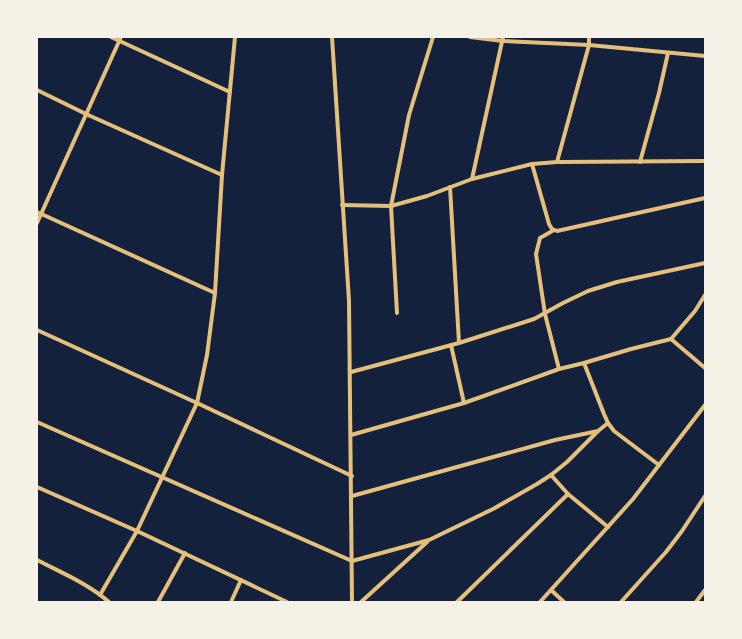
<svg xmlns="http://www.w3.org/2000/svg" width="742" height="639" font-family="Montserrat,sans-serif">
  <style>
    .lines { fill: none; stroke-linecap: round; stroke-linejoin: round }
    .minor { stroke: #e5c07b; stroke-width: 4 }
  </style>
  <rect width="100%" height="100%" fill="#14213d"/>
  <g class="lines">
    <g class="minor">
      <polyline points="111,37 230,92"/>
      <polyline points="332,37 349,301 352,602"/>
      <polyline points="470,37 503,41 589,45 705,56"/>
      <polyline points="37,90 86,114 222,175"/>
      <polyline points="557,162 589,45 589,37"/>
      <polyline points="640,162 659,93 668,53"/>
      <polyline points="532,164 549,224 552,229 557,231 705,198"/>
      <polyline points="472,179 503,37"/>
      <polyline points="450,187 459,343"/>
      <polyline points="342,205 391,206 427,196 472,179 532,164 557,162 705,161"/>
      <polyline points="37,212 215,293"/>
      <polyline points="37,223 121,37"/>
      <polyline points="554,230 540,238 536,254 545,314 559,369"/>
      <polyline points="397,313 391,206 409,115 433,37"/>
      <polyline points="37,330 197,403 352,476"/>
      <polyline points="671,339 705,368"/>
      <polyline points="451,345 464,403"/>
      <polyline points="584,363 604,414 608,423"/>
      <polyline points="351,372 459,343 534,319 563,303 588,291 617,282 705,263"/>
      <polyline points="37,422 352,561 429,540 493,509 537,484 551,475 567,462 598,431"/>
      <polyline points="351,435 464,403 559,369 584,363 631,349 671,339 695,311 705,295"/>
      <polyline points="551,475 568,494 608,527"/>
      <polyline points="37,487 137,531 287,602"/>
      <polyline points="352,496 555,440 598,431 608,423 614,431 659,465"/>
      <path d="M37 560C62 573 87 583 109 602"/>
      <polyline points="551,590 564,602"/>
      <polyline points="100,595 137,531 197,403 207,355 215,293 222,175 235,37"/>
      <polyline points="158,602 185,553"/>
      <polyline points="231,602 241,580"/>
      <polyline points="361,602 427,542"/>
      <polyline points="457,602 568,494"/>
      <polyline points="540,602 633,499 705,405"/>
      <polyline points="621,602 666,552 682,531 705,496"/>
      <polyline points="696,602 705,590"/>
    </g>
  </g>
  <rect width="742" height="639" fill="none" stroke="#f6f1e7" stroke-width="76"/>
</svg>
